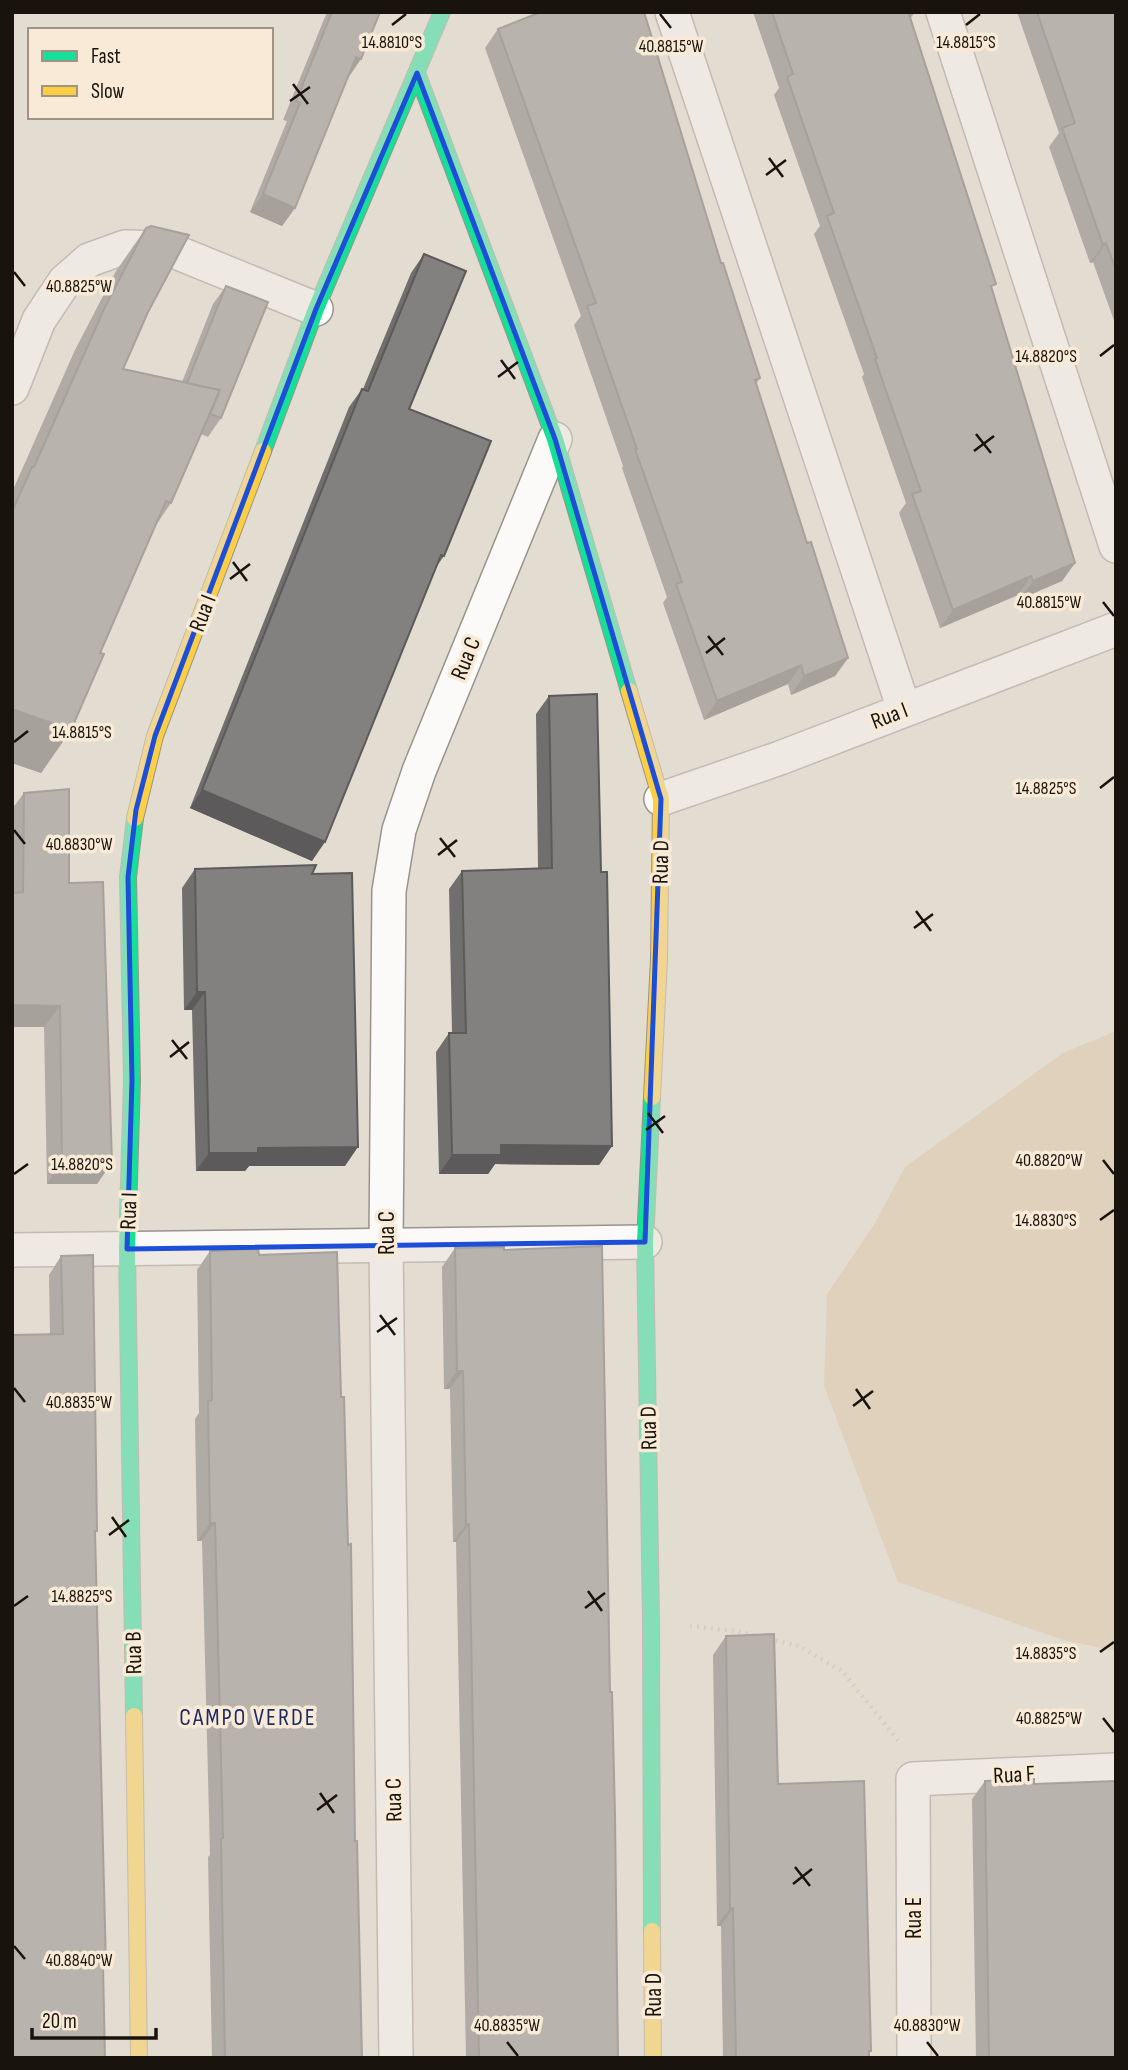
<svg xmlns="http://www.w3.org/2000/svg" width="1128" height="2070" font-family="'Sofia Sans Condensed',sans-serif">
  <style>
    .green { fill: #dac3a0 }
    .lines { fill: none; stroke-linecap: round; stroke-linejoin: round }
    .street-casing { stroke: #99938b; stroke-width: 36 }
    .fast-casing { stroke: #99938b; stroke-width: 18 }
    .slow-casing { stroke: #99938b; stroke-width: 18 }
    .path { stroke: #c1bfbc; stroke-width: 4.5; stroke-dasharray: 2 5; stroke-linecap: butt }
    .street { stroke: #fbfaf8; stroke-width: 33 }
    .fast { stroke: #16e098; stroke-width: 16 }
    .slow { stroke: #ffcf43; stroke-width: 16 }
    .wall { fill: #716f6e }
    .shaded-wall { fill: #5c5a5a }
    .building { fill: #838180; stroke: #5c5a5a; stroke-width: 2 }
    .marked { fill: none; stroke: #1d4ed8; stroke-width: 5; stroke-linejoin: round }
    .ticks { fill: none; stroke: #18130c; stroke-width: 2.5 }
    .labels { text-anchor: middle; stroke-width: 7; stroke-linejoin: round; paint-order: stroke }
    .street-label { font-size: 23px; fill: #18130c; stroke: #f8ead6 }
    .neighbourhood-label { font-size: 24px; letter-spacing: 2px; fill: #1d2b63; stroke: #f8ead6 }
    .ticks-label { font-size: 18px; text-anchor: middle; fill: #18130c; stroke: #f8ead6; stroke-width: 7; stroke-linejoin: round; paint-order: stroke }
  </style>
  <rect width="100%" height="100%" fill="#e3dcd1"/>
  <polygon class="green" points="1116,1031 1116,1651 1063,1640 898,1582 824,1386 827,1294 875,1223 905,1167 1063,1053"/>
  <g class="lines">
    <defs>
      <g id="street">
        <polyline points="672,12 904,709"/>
        <polyline points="943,12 1116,546"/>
        <polyline points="12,388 39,320 65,281 89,260 125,247 166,248 316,309"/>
        <polyline points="661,799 780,758 1116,629"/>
        <polyline points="12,1250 645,1242"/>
        <polyline points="396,2058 386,1246 389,891 399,830 419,771 555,439"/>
        <polyline points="914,2058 913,1779 1116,1770"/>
      </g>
      <g id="fast">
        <polyline points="417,73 555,439 629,691"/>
        <polyline points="263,451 316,309 442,12"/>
        <polyline points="652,1097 645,1242 651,1621 652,1931"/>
        <polyline points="134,1716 127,1249 132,1080 128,877 135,818"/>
      </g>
      <g id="slow">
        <polyline points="629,691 661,799 659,959 652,1097"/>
        <polyline points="135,818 155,736 263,451"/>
        <polyline points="134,1716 139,2058"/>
        <polyline points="652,1931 653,2058"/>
      </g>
    </defs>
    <use href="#street" class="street-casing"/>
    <use href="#fast" class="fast-casing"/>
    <use href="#slow" class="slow-casing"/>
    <g class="path">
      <polyline points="690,1626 736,1631 757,1636"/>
      <polyline points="769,1639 799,1646 842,1671 900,1743"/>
    </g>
    <use href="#street" class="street"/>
    <use href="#fast" class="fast"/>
    <use href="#slow" class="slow"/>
  </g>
  <g class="wall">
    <polygon points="327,12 380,12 348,78 295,208 282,226 250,212 287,121 283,120"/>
    <polygon points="753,12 915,12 910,19 1075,563 1062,581 1020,599 1018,595 940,628 899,513 906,503 862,377 864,374 814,234 820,226 774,95 779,88"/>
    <polygon points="1017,12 1116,12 1116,326 1093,262 1090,263 1049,147 1059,133"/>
    <polygon points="498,29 721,263 760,378 756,384 807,543 848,658 835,676 791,695 788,684 704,720 663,603 667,597 622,468 623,466 574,325 581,316 485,48"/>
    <polygon points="146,228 148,312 123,369 182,382 213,304 226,286 221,418 208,437 201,434 171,503 156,525 100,653 71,730 41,773 12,763 12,492 75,350 116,271"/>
    <polygon points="424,254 409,409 444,556 437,566 312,861 190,808 349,407 362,389 363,389 411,273"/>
    <polygon points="549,696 601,872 612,1146 599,1165 495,1164 488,1174 439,1174 436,1052 449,1033 452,1033 449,889 462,871 538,868 536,714"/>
    <polygon points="24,793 69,883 112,1162 97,1184 47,1184 44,1027 12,1027 12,809"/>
    <polygon points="195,869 312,874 345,1166 249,1166 245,1171 196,1171 192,1010 184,1010 182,888"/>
    <polygon points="455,1248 618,2058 466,2058 456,1542 453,1542 450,1389 444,1389 442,1267"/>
    <polygon points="210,1251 259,1255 355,1841 362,2058 212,2058 208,1857 210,1855 202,1541 197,1541 195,1419 199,1413 197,1270"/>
    <polygon points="61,1256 95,1534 103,1971 50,1335 49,1275"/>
    <polygon points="726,1636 778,1784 869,2053 869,2058 723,2058 721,1926 717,1926 713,1655"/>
    <polygon points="985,1781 1034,1784 1116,2058 976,2058 972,1799"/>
  </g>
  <g class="shaded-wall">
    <polygon points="356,57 361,59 348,78"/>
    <polygon points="263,194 295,208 282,226 250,212"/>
    <polygon points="1106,243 1093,262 1090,263 1103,245"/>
    <polygon points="1075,563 1062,581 1020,599 1033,581"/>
    <polygon points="1031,576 1018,595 940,628 953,610"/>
    <polygon points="848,658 835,676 791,695 804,676"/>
    <polygon points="801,665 788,684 704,720 717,701"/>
    <polygon points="12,709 71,730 41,773 12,763"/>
    <polygon points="202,790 325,842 312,861 190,808"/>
    <polygon points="197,992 205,992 192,1010 184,1010"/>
    <polygon points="12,1005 60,1006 44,1027 12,1027"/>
    <polygon points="501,1145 612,1146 599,1165 495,1164 488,1174 439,1174 452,1155"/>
    <polygon points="358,1147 345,1166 249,1166 245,1171 196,1171 209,1153 258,1148"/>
    <polygon points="62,1162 112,1162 97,1184 47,1184"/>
    <polygon points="457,1371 463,1371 450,1389 444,1389"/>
    <polygon points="210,1523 215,1523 202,1541 197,1541"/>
    <polygon points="466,1524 469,1524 456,1542 453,1542"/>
    <polygon points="730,1908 733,1908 721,1926 717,1926"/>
  </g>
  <g class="building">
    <polygon points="332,12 380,12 361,59 356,57 295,208 263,194 300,103 296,101"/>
    <polygon points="541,12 644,12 721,263 723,263 760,378 755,380 807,543 811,542 848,658 804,676 801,665 717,701 676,584 682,582 635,449 637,449 587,306 596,303 498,29"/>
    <polygon points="772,12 914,12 909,14 996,284 991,286 1075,563 1033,581 1031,576 953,610 912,494 921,491 875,359 877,358 827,216 834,213 787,77 793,74"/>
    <polygon points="1037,12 1116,12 1116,270 1106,243 1103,245 1062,128 1075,123"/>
    <polygon points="151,226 189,235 148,312 123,369 220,390 171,503 166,501 100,653 104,654 71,730 12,709 12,512 32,467 34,467 105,307 146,228"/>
    <polygon points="424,254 466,271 409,409 491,441 444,556 441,555 325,842 202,790 362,389 368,391"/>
    <polygon points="226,286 268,302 221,418 210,414 220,390 187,383"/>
    <polygon points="597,694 601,872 607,872 612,1146 501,1145 501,1155 452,1155 449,1033 466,1033 462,871 552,868 549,696"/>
    <polygon points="69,789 69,883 103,882 112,1162 62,1162 60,1006 12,1005 12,893 23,892 24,793"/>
    <polygon points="316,865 312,874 352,873 358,1147 258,1148 258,1153 209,1153 205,992 197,992 195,869"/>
    <polygon points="602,1246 610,1692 612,1692 615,1816 618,2058 479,2058 469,1524 466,1524 463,1371 457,1371 455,1248 504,1247 504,1250"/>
    <polygon points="258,1249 259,1255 337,1252 341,1397 344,1397 348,1545 351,1544 355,1841 357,1841 362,2058 225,2058 221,1839 223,1838 215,1523 210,1523 208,1401 212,1400 210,1251"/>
    <polygon points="93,1255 97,1531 95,1531 106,1966 103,1966 105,2058 12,2058 12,1335 63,1334 61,1256"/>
    <polygon points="774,1634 778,1784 864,1781 871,2051 869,2051 869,2058 736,2058 733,1908 730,1908 726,1636"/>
    <polygon points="1034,1779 1034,1784 1116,1781 1116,2058 989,2058 985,1781"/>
  </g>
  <path d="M0 0H1128V2070H0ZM417 73 555 439 661 799 645 1242 127 1249 132 1080 128 877 136 810 155 736 316 309Z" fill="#e3dcd1" fill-opacity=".55" fill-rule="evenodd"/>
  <path class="marked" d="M417 73 555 439 661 799 645 1242 127 1249 132 1080 128 877 136 810 155 736 316 309Z"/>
  <path class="ticks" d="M660 14 671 28M392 25 406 14M966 25 980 14M293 84 308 104M290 101 310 87M769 158 783 177M766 175 786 160M14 272 25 286M1100 356 1114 345M501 360 515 379M498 377 518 362M976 434 991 453M974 451 994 436M233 562 247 581M230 579 250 564M1103 602 1114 616M708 636 723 655M706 653 725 638M14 742 28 731M1100 788 1114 777M14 830 25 844M440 838 455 857M438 855 457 840M916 911 931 931M914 928 933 914M172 1040 187 1059M170 1057 189 1042M648 1113 663 1133M646 1130 665 1116M1103 1160 1114 1174M14 1174 28 1164M1100 1220 1114 1210M380 1315 395 1335M377 1332 397 1318M14 1388 25 1402M856 1389 870 1409M853 1406 873 1391M112 1517 126 1537M109 1535 129 1520M588 1591 602 1611M14 1606 28 1596M585 1608 605 1593M1100 1652 1114 1642M1103 1718 1114 1732M320 1793 334 1813M317 1810 337 1795M795 1867 810 1886M793 1884 812 1869M14 1946 25 1959M507 2042 518 2056M927 2042 938 2056"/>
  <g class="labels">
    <g class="street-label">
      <text transform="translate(202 613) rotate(-69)" y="8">Rua I</text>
      <text transform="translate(465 658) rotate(-68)" y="8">Rua C</text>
      <text transform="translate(889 715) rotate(-21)" y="8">Rua I</text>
      <text transform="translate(660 862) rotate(-89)" y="8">Rua D</text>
      <text transform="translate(128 1211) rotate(-88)" y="8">Rua I</text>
      <text transform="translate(386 1233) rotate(-90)" y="8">Rua C</text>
      <text transform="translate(648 1428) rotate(-91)" y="8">Rua D</text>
      <text transform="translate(133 1653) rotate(-91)" y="8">Rua B</text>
      <text transform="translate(1014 1774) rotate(-3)" y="8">Rua F</text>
      <text transform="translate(393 1800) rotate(-91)" y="8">Rua C</text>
      <text transform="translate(913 1918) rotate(-90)" y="8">Rua E</text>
      <text transform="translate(653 1995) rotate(-90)" y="8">Rua D</text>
    </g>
    <g class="neighbourhood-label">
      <text x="248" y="1725">CAMPO VERDE</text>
    </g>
  </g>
  <g class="ticks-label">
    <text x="392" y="48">14.8810°S</text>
    <text x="966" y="48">14.8815°S</text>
    <text x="671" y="52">40.8815°W</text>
    <text x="79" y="292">40.8825°W</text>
    <text x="1046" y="362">14.8820°S</text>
    <text x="1049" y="608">40.8815°W</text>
    <text x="82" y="738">14.8815°S</text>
    <text x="1046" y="794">14.8825°S</text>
    <text x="79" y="850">40.8830°W</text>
    <text x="1049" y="1166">40.8820°W</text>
    <text x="82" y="1170">14.8820°S</text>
    <text x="1046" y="1226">14.8830°S</text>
    <text x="79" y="1408">40.8835°W</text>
    <text x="82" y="1602">14.8825°S</text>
    <text x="1046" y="1659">14.8835°S</text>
    <text x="1049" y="1724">40.8825°W</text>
    <text x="79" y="1966">40.8840°W</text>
    <text x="507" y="2031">40.8835°W</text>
    <text x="927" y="2031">40.8830°W</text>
  </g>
  <rect width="1128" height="2070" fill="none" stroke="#18130c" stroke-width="28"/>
  <rect x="28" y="28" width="245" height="91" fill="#f8ead6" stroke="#9e9485" stroke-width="2"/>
  <rect x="42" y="51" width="35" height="10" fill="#16e098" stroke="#9e9485" stroke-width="2"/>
  <text x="91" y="63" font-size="21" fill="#18130c">Fast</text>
  <rect x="42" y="86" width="35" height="10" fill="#ffcf43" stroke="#9e9485" stroke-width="2"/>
  <text x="91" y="98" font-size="21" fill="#18130c">Slow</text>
  <path d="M32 2028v10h124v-10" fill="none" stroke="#18130c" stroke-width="3.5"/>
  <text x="42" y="2028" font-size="21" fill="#18130c" stroke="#f8ead6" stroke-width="5" paint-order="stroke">20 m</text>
</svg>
